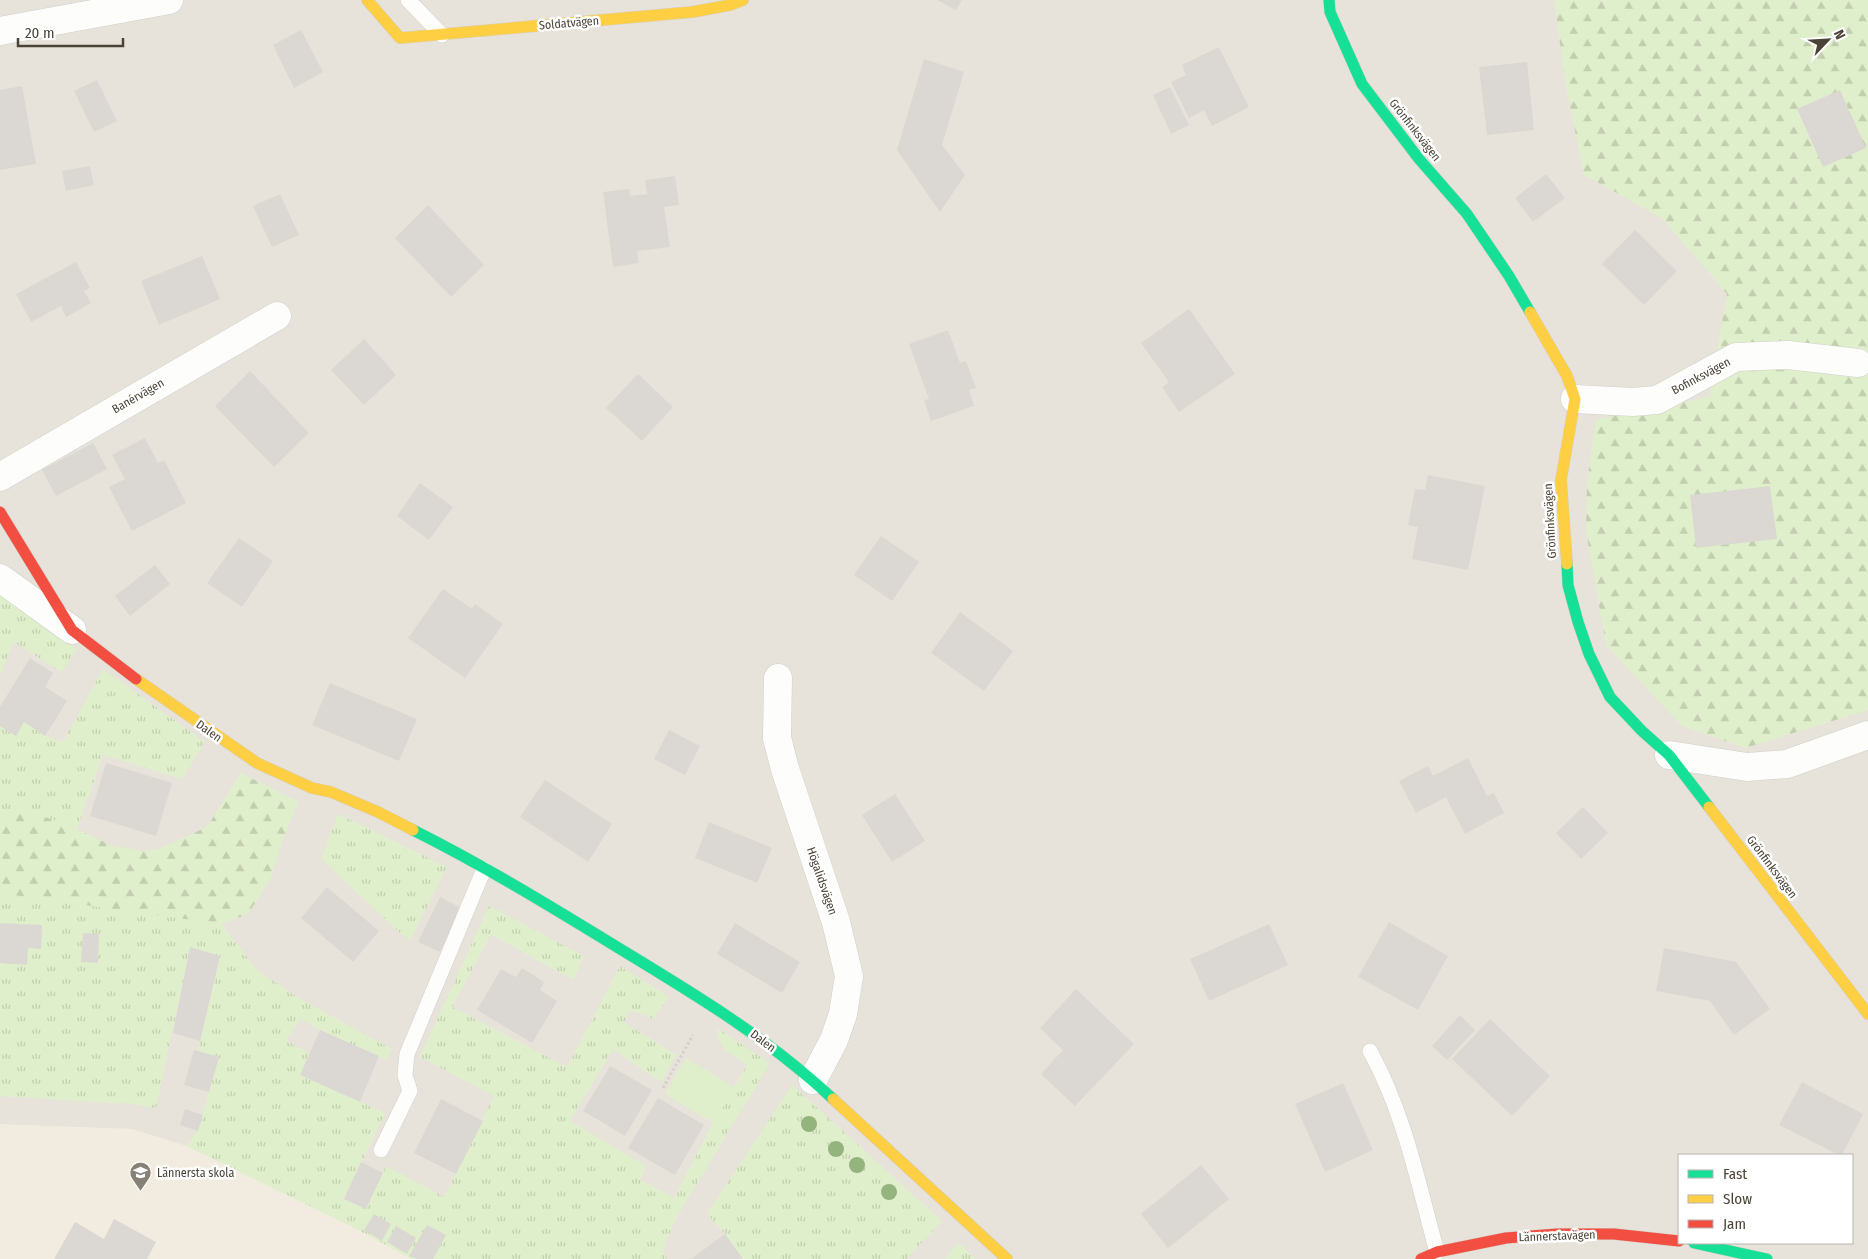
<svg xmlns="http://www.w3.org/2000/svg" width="1868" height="1259" font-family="'Fira Sans Condensed',sans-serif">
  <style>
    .residential { fill: #e7e3da; fill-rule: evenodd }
    .education { fill: #f1ecdf }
    .grass { fill: url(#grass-tufts) }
    .forest { fill: url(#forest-firs) }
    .green { fill: #e0efcb }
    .building { fill: #dbd8d3 }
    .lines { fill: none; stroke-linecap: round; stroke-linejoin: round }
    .lane-casing { stroke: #d1cfca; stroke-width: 16 }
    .street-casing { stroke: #d1cfca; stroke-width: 29 }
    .fast-casing { stroke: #d3cfc3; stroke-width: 12 }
    .slow-casing { stroke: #d3cfc3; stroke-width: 12 }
    .jam-casing { stroke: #d3cfc3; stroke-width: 12 }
    .path { stroke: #d3d1cb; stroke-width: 3; stroke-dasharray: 2.5 2.5; stroke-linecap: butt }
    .lane { stroke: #fdfdfc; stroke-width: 15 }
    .street { stroke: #fdfdfc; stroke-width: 28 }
    .fast { stroke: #16e098; stroke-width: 11 }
    .slow { stroke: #ffcf43; stroke-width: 11 }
    .jam { stroke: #f24e42; stroke-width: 11 }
    .tree { fill: #94b47e }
    .labels { text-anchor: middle; stroke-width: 5; stroke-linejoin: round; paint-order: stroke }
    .street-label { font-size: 12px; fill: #4b4337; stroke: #fff }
    .poi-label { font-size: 12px; fill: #4b4337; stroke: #fff; text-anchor: start }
  </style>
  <defs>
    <pattern id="grass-tufts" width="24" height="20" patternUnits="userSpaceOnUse" patternTransform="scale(1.25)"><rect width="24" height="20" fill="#e0efcb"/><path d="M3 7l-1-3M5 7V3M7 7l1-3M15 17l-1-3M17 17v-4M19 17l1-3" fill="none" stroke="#c2ceaf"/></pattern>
    <pattern id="forest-firs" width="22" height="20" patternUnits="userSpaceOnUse" patternTransform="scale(1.25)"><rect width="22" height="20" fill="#e0efcb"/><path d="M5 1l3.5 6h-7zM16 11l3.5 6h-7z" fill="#c2ceaf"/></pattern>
  </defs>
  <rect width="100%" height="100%" fill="#f3f1ed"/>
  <path class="residential" d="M0 0H1868V1259H0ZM1679 1155H1852V1243H1679Z"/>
  <polygon class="education" points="0,1124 132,1129 187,1146 357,1229 411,1259 0,1259"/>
  <g class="grass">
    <polygon points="0,594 77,649 61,672 14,642 0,675"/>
    <polygon points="103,669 205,742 182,779 103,755 77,829 31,812 0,813 0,726 16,736 24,722 45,736 63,742"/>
    <polygon points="338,814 447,867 410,940 399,932 321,859"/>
    <path d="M0 893 221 924 257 970 300 999 392 1049 386 1060 320 1030 300 1019 286 1040 310 1054 301 1075 385 1113 344 1199 365 1209 386 1166 444 1197 494 1096 420 1057 489 906 584 956 573 980 491 934 452 1007 567 1067 620 966 669 997 653 1019 631 1010 624 1022 676 1055 661 1082 613 1049 570 1121 646 1166 640 1180 674 1198 713 1123 747 1065C731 1053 718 1051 717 1028L770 1063 675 1220 663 1250 667 1259H411L357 1229 187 1146 198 1130 219 1057 198 1051 220 956 190 948 156 1108 133 1104 0 1096Z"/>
    <polygon points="792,1085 942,1221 906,1259 743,1259 725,1234 707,1214"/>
    <polygon points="958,1243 976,1259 945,1259"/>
  </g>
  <g class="forest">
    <polygon points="1554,0 1868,0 1868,710 1745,748 1682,726 1606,645 1586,531 1587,483 1596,420 1709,397 1727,294 1662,218 1584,175 1566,87"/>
    <polygon points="241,773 298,802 285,834 271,877 248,914 221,924 0,893 0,813 31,812 77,829 110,845 144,851 159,849 207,827"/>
  </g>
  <polygon class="green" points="686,1058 735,1088 713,1123 665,1094"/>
  <g class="building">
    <polygon points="937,0 962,0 956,10"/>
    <polygon points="301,30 323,72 294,88 273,45"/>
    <polygon points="1219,47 1249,107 1212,126 1204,110 1189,118 1171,82 1186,75 1182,65"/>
    <polygon points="924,59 964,72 942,145 965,175 940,212 897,150"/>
    <polygon points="1527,62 1534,130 1487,135 1479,67"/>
    <polygon points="97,80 117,121 94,132 74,91"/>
    <polygon points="22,86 36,164 0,170 0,90"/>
    <polygon points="1170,87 1189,125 1171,134 1153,95"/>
    <polygon points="1840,90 1866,148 1823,167 1797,109"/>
    <polygon points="90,166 94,185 66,191 62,171"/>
    <polygon points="1546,174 1565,198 1533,222 1515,198"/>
    <polygon points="675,176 679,205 664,207 670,247 637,251 639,263 613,267 603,192 629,189 630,196 647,194 645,180"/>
    <polygon points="280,194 299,235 272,247 253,206"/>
    <polygon points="428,205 484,265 451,297 395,238"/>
    <polygon points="1635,230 1677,271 1644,305 1602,264"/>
    <polygon points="202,256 220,299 159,325 141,281"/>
    <polygon points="76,262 90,288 84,291 91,303 66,317 61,306 31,322 16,294"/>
    <polygon points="1189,309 1235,374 1179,412 1162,387 1169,382 1141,343"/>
    <polygon points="948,330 960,363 966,361 976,388 969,390 974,406 931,421 924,400 929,399 909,344"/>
    <polygon points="364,339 396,375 364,405 331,370"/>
    <polygon points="250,371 309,433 274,467 215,406"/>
    <polygon points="638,374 673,407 642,441 606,408"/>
    <polygon points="145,438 158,463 164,460 186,503 132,531 109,487 125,479 112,455"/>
    <polygon points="93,443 107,469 56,496 42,470"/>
    <polygon points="1428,475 1485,486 1468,570 1412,559 1418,527 1408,525 1415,489 1425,490"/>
    <polygon points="420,483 453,507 429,540 397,516"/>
    <polygon points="1770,486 1777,539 1696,548 1690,495"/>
    <polygon points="881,536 919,562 892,601 854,575"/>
    <polygon points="239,538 273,561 242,607 207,583"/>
    <polygon points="155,565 170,584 130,616 115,596"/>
    <polygon points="443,589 472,609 475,604 503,624 465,678 408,638"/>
    <polygon points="960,612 1013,651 984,691 931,653"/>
    <polygon points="30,658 53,673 45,687 67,701 45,736 24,722 16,736 0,726 0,707"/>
    <polygon points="330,683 417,719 399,761 312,725"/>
    <polygon points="669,730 700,746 685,775 654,759"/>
    <polygon points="1468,758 1487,796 1494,793 1504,813 1465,834 1446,797 1416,813 1399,781 1428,766 1433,776"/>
    <polygon points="106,763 172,783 156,836 90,816"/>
    <polygon points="545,780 612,824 588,862 520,817"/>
    <polygon points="895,794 925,841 892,862 862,815"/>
    <polygon points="1583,807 1608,833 1581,859 1556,833"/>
    <polygon points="709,822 772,848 757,883 695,858"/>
    <polygon points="327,887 379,931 353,962 301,918"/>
    <polygon points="440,897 461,908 440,952 418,942"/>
    <polygon points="1389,922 1448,956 1418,1010 1358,977"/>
    <polygon points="0,923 42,925 41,949 28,948 27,965 0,963"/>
    <polygon points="735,923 800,962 782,993 717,954"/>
    <polygon points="1269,924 1288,965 1209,1001 1190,959"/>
    <polygon points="83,933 99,934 98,963 81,962"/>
    <polygon points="190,947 220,956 200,1041 173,1033"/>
    <polygon points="1664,948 1736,962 1770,1009 1734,1035 1710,1001 1656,991"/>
    <polygon points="522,968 544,982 540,990 557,1001 532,1043 477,1010 501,969 516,977"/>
    <polygon points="1076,989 1134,1044 1075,1106 1041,1074 1063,1050 1040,1028"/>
    <polygon points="1460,1015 1475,1030 1447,1060 1432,1046"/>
    <polygon points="1490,1019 1550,1076 1512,1116 1452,1059"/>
    <polygon points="320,1030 379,1056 360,1102 300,1075"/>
    <polygon points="194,1050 219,1057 209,1092 184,1085"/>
    <polygon points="610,1066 652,1090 625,1136 583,1111"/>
    <polygon points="1802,1082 1863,1114 1842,1155 1839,1155 1779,1125"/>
    <polygon points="1343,1083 1373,1150 1325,1172 1295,1104"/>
    <polygon points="658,1098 704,1125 675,1175 628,1148"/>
    <polygon points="441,1099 483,1121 456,1174 414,1153"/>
    <polygon points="185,1109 203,1115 198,1131 180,1125"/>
    <polygon points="361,1162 383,1173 366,1209 344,1199"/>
    <polygon points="1201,1165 1229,1199 1168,1248 1141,1214"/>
    <polygon points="374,1214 391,1224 382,1241 364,1230"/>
    <polygon points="114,1219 156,1242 147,1259 54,1259 75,1222 104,1239"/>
    <polygon points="427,1225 446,1235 433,1259 416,1259 409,1256"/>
    <polygon points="396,1226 416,1238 407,1254 387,1242"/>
    <polygon points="725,1234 743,1259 691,1259"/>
  </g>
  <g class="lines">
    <defs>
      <g id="lane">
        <polyline points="408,0 442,35"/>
        <path d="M1370 1051C1405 1115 1418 1183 1437 1252"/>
        <polyline points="381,1150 410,1091 405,1075 407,1054 484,869"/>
      </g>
      <g id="street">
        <polyline points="0,31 169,0"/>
        <polyline points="1575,399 1633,402 1657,400 1736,357 1788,355 1858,363"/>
        <polyline points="0,477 277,316"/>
        <polyline points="0,578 72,630"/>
        <polyline points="778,678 777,738 785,769 836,922 849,976 843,1014 834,1040 813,1080"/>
        <polyline points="1669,755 1747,767 1787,764 1868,735"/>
      </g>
      <g id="fast">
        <polyline points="1329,0 1330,12 1362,84 1419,159 1467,214 1509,276 1530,312"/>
        <polyline points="1567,564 1568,585 1578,622 1589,654 1610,697 1642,731 1669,755 1709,807"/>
        <path d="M413 830C483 865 550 906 617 947 693 993 768 1038 833 1099"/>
        <polyline points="1694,1243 1767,1259"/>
      </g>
      <g id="slow">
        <polyline points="367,0 400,38 692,12 730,5 743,0"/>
        <polyline points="1530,312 1567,376 1575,399 1561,480 1567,564"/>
        <polyline points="136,679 257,763 312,788 331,792 378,812 413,830"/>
        <polyline points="1709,807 1868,1014"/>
        <polyline points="833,1099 1007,1259"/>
      </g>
      <g id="jam">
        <polyline points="0,512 72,630 136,679"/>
        <polyline points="1421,1259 1437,1252 1506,1238 1557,1234 1614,1234 1679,1241"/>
      </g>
    </defs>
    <use href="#lane" class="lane-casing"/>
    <use href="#street" class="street-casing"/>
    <use href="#fast" class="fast-casing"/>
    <use href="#slow" class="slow-casing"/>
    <use href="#jam" class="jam-casing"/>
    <polyline class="path" points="663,1088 693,1035"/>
    <use href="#lane" class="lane"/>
    <use href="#street" class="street"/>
    <use href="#fast" class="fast"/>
    <use href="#slow" class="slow"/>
    <use href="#jam" class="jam"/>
  </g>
  <g class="tree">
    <circle cx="809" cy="1124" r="8"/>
    <circle cx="836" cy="1149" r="8"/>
    <circle cx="857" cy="1165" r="8"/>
    <circle cx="889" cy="1192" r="8"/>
  </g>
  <defs>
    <symbol id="school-pin" viewBox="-11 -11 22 30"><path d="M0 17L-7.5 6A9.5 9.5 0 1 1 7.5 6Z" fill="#868077" stroke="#fff"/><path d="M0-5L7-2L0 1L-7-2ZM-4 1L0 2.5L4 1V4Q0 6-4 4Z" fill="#fff"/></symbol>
  </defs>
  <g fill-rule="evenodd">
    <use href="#school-pin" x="128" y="1160" width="25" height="34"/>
  </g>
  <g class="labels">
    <g class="street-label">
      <text transform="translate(569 23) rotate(-5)" y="4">Soldatvägen</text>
      <text transform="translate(1415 130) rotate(52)" y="4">Grönfinksvägen</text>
      <text transform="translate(1701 376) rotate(-28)" y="4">Bofinksvägen</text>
      <text transform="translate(138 396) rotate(-30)" y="4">Banérvägen</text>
      <text transform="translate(1550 521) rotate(-93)" y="4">Grönfinksvägen</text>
      <text transform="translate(209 731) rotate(35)" y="4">Dalen</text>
      <text transform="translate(1772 867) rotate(53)" y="4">Grönfinksvägen</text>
      <text transform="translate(822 881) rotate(71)" y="4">Högalidsvägen</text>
      <text transform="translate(763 1041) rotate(37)" y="4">Dalen</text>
      <text transform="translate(1557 1236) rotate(-2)" y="4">Lännerstavägen</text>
    </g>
    <g class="poi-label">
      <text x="157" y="1177">Lännersta skola</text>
    </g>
  </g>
  <rect x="1678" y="1154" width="175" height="90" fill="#ffffff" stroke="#b7b4af"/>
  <rect x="1688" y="1170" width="25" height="8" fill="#16e098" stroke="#b7b4af"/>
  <text x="1723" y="1179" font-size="15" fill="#4b4337">Fast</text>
  <rect x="1688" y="1195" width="25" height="8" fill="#ffcf43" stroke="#b7b4af"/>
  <text x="1723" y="1204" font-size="15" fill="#4b4337">Slow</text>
  <rect x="1688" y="1220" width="25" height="8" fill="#f24e42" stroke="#b7b4af"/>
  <text x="1723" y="1229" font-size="15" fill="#4b4337">Jam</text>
  <g transform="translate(1828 40) rotate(65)" stroke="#ffffff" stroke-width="4" paint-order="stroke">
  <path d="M0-4L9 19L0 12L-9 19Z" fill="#4b4337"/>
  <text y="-8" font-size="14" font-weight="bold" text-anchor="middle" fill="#4b4337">N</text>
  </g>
  <path d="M18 38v8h105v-8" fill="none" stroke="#4b4337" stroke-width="2.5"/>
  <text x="25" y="38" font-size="15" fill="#4b4337" stroke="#ffffff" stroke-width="4" paint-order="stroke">20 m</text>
</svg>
